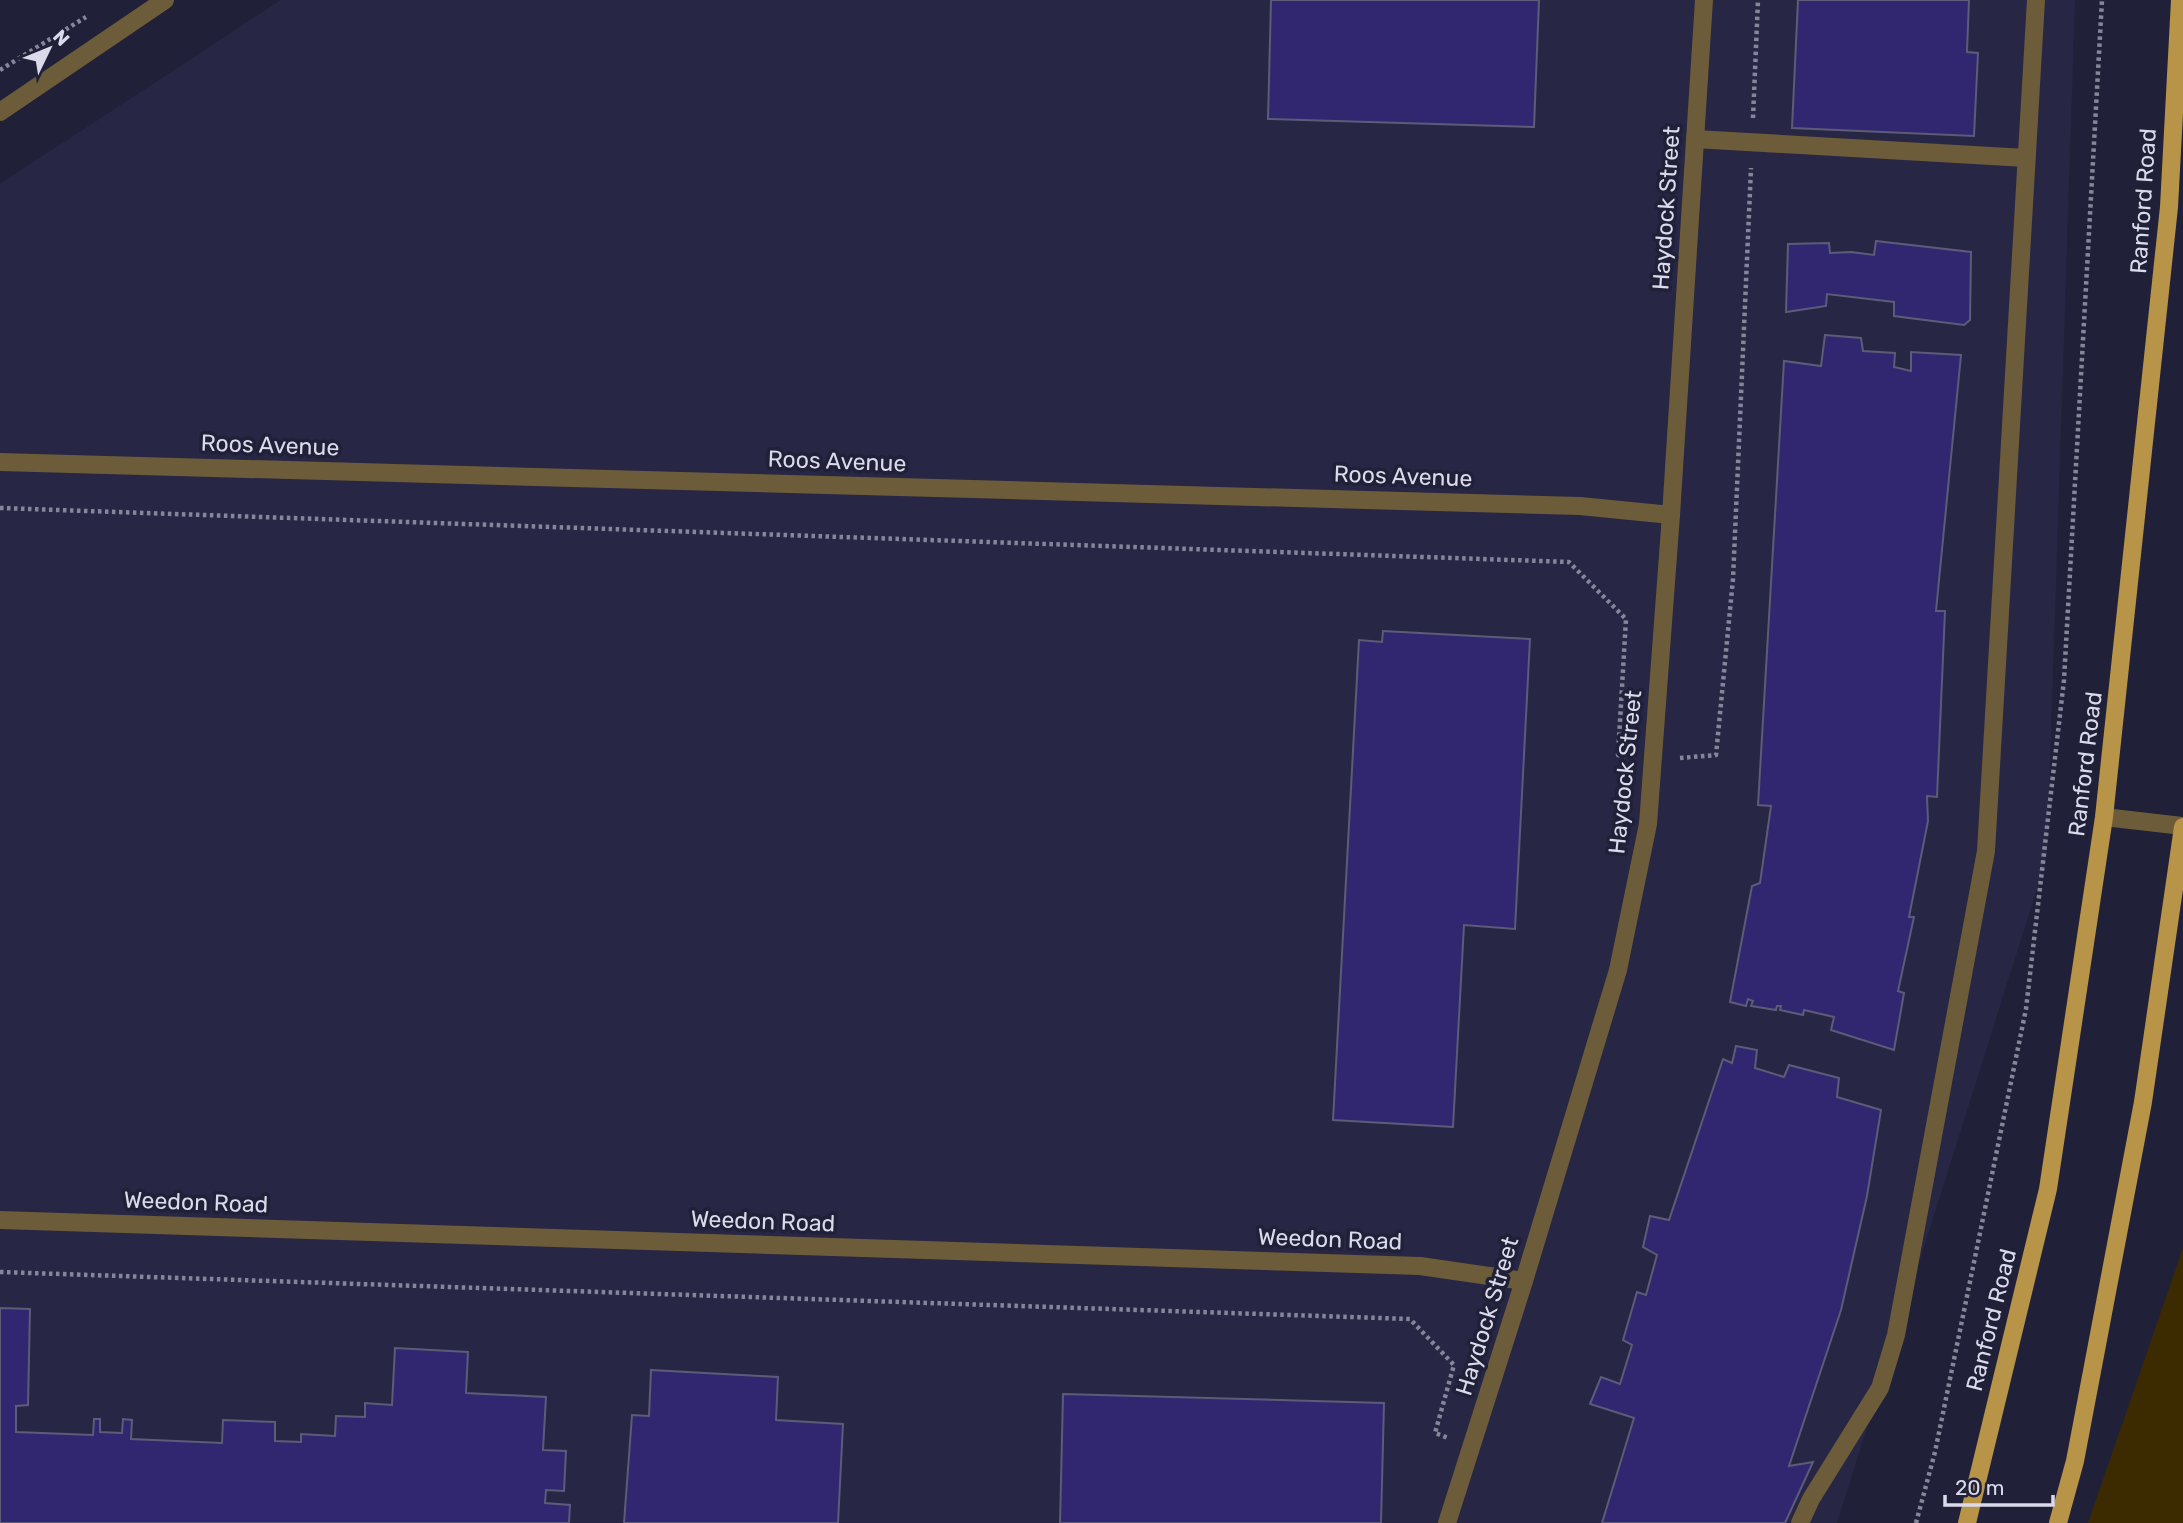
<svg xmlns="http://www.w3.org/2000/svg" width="2183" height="1523" font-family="Rubik,sans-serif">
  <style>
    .built { fill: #272644 }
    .green { fill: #3c2b00 }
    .building { fill: #312771; stroke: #5c5c78; stroke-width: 2 }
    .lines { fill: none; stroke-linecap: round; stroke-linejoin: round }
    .path { stroke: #86869a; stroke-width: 4.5; stroke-dasharray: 3.5 3.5; stroke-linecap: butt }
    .minor { stroke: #6d5c39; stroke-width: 18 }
    .major { stroke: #b79447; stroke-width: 18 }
    .labels { text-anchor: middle; stroke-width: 7; stroke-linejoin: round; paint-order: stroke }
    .street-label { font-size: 23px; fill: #dadaeb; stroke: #202038 }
  </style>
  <rect width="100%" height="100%" fill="#202038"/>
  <polygon class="built" points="281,0 2075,0 2047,857 1837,1523 0,1523 0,184"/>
  <polygon class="green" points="2183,1248 2183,1523 2088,1523"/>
  <g class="building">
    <polygon points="1271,0 1539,0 1534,127 1268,119"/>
    <polygon points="1798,0 1969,0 1967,52 1978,53 1974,136 1792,128"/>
    <polygon points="1876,241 1971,252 1970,320 1964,325 1894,316 1894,302 1827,294 1826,306 1786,312 1788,244 1829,243 1830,253 1851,252 1874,255"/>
    <polygon points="1825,335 1861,338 1863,351 1895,353 1894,367 1911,371 1911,352 1961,355 1936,611 1945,611 1937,797 1927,796 1928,821 1909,917 1914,917 1898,991 1904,993 1894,1050 1831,1030 1834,1017 1804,1010 1803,1015 1780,1010 1781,1006 1777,1006 1776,1010 1751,1006 1753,1001 1748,999 1746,1006 1730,1002 1752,886 1760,883 1771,806 1758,805 1784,361 1821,366"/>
    <polygon points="1383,631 1530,639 1515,929 1464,925 1453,1127 1333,1120 1359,640 1382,642"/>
    <polygon points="1736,1046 1757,1050 1755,1068 1784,1077 1789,1065 1839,1078 1837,1097 1881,1110 1867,1196 1841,1310 1789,1466 1813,1462 1785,1523 1602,1523 1634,1418 1590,1404 1601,1377 1620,1384 1632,1345 1623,1340 1637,1292 1646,1295 1657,1255 1643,1247 1650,1216 1669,1220 1723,1059 1732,1063"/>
    <polygon points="0,1308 30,1309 28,1405 16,1406 16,1432 93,1435 94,1419 100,1419 100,1432 122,1433 123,1419 132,1420 131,1439 222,1443 223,1420 275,1422 275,1441 301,1442 301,1434 335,1436 336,1416 365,1417 365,1403 392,1405 395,1348 468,1352 466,1393 546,1397 543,1450 566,1451 564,1491 546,1490 545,1503 570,1505 569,1523 0,1523"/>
    <polygon points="651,1370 778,1377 776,1420 843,1424 838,1523 624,1523 632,1415 649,1416"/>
    <polygon points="1063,1394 1384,1403 1381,1523 1060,1523"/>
  </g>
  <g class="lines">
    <g class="path">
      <polyline points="0,70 86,17"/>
      <polyline points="1753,118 1758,0"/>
      <polyline points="0,508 1569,562 1626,619 1618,755 1626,756"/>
      <polyline points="1680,758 1716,755 1733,579 1751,168"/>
      <polyline points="0,1272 1410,1319 1454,1365 1435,1433 1448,1438"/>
      <polyline points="1916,1523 1935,1452 2026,1009 2064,680 2102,0"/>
    </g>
    <g class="minor">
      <polyline points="0,112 165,0"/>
      <polyline points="1695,139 2026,158"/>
      <polyline points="0,462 1580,506 1671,515"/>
      <polyline points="2104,817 2183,826"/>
      <polyline points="0,1220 1420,1266 1524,1281"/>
      <polyline points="1447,1523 1524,1281 1618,970 1648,824 1671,515 1704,0"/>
      <polyline points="1800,1523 1811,1499 1880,1388 1896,1335 1986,851 2036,0"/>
    </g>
    <g class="major">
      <polyline points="1967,1523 2048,1189 2104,817 2169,207 2180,0"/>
      <polyline points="2058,1523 2075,1461 2143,1102 2183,827"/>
    </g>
  </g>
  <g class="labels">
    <g class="street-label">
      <text transform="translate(2143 201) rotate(-86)" y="8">Ranford Road</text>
      <text transform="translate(1666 208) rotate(-86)" y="8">Haydock Street</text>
      <text transform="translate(270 445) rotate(2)" y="8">Roos Avenue</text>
      <text transform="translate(837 461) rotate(2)" y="8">Roos Avenue</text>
      <text transform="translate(1403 476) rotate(2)" y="8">Roos Avenue</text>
      <text transform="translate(2085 764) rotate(-83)" y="8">Ranford Road</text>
      <text transform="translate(1625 772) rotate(-84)" y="8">Haydock Street</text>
      <text transform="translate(196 1202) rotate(2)" y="8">Weedon Road</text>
      <text transform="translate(763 1221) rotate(2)" y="8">Weedon Road</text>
      <text transform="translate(1330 1239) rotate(2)" y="8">Weedon Road</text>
      <text transform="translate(1487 1316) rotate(-73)" y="8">Haydock Street</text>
      <text transform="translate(1991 1320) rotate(-76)" y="8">Ranford Road</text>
    </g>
  </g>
  <g transform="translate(49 49) rotate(47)" stroke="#202038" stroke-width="5" paint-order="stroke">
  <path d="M0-5L12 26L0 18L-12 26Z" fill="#dadaeb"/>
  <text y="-10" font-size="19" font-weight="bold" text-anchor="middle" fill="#dadaeb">N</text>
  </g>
  <path d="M1945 1495v10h108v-10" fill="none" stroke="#dadaeb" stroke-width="3.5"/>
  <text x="1955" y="1495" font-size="21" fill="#dadaeb" stroke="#202038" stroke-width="5" paint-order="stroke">20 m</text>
</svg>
